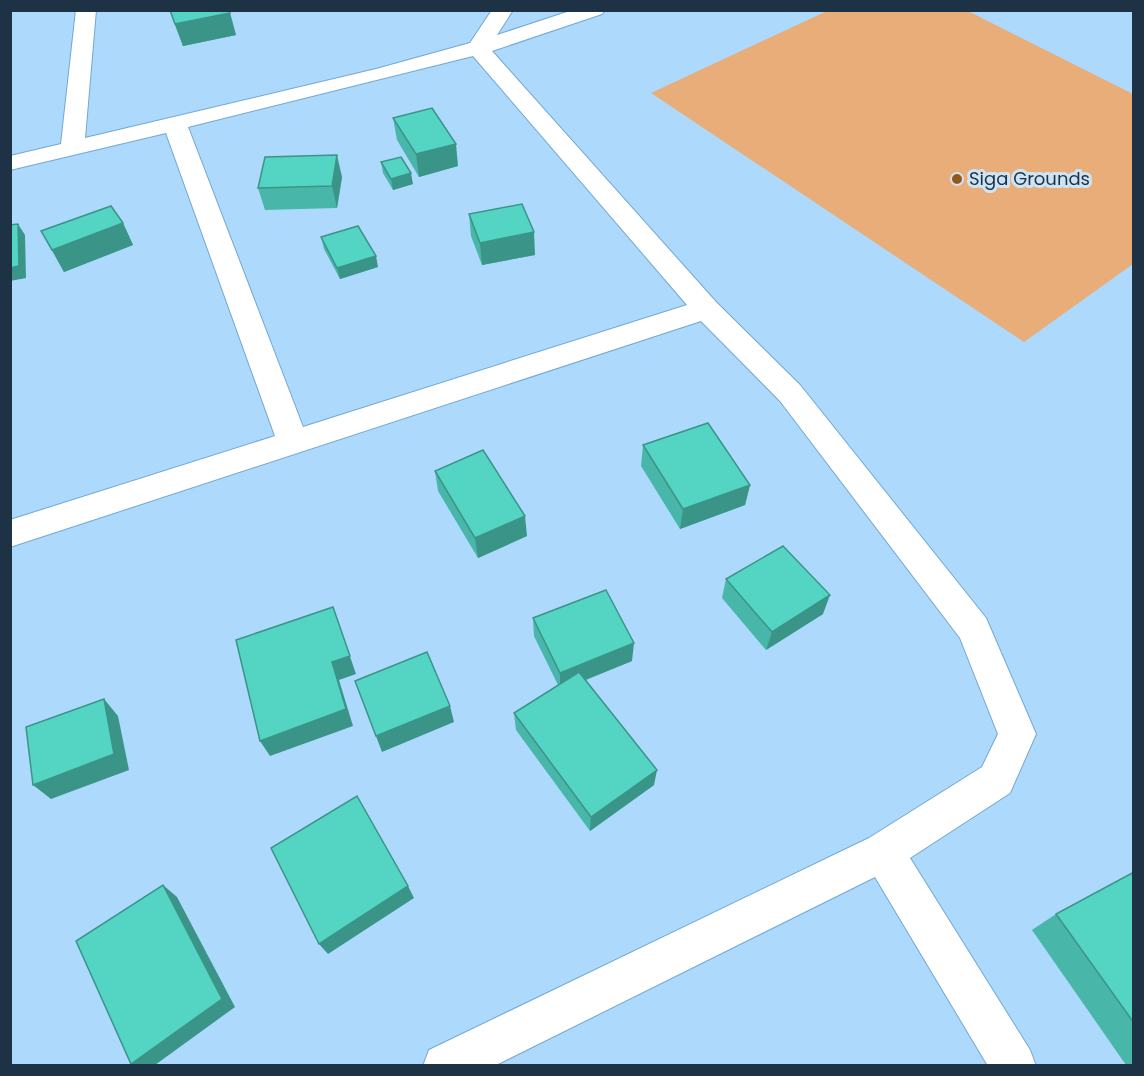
<svg xmlns="http://www.w3.org/2000/svg" width="1144" height="1076" font-family="Poppins,sans-serif">
  <style>
    .green { fill: #e8ad78 }
    .lines { fill: none; stroke-linecap: round; stroke-linejoin: round }
    .street-casing { stroke: #72a8d1; stroke-width: 2 }
    .street { fill: #fff; fill-rule: evenodd }
    .wall { fill: #48b6a8 }
    .shaded-wall { fill: #3b9488 }
    .building { fill: #54d4c3; stroke: #3b9488; stroke-width: 1.5 }
    .poi-dot { fill: #945918; stroke: #cee4f5; stroke-width: 2 }
    .labels { text-anchor: middle; stroke-width: 6; stroke-linejoin: round; paint-order: stroke }
    .far-poi-label { font-size: 18px; fill: #1d3345; stroke: #cee4f5; text-anchor: start }
  </style>
  <rect width="100%" height="100%" fill="#add9fc"/>
  <polygon class="green" points="829,10 968,11 1133,94 1133,264 1024,342 651,93"/>
  <g class="lines">
    <defs>
      <path id="street" d="M76 10H96L85 138 376 69 470 43 492 10H513L497 35 573 10H605L602 14 492 51 716 302 800 385 986 618 1036 734 1010 793 910 858 1030 1050 1036 1066H988L875 877 494 1066H423L429 1050 869 838 982 767 998 734 960 638 780 401 701 321 10 547V520L275 436 166 133 10 170V156L61 144ZM473 56 687 305 303 427 188 127Z"/>
    </defs>
    <use href="#street" class="street-casing"/>
    <use href="#street" class="street"/>
  </g>
  <g class="wall">
    <polygon points="169,10 229,10 236,35 183,46"/>
    <polygon points="393,118 458,166 419,177 397,140"/>
    <polygon points="381,162 413,184 393,190 383,173"/>
    <polygon points="342,177 337,208 265,210 258,188"/>
    <polygon points="469,214 535,255 482,265 471,236"/>
    <polygon points="123,223 133,245 64,272 41,231"/>
    <polygon points="321,237 378,267 340,279 324,249"/>
    <polygon points="643,445 750,485 745,505 680,529 641,466"/>
    <polygon points="435,471 527,536 478,558 438,491"/>
    <polygon points="726,579 823,614 766,650 722,598"/>
    <polygon points="533,618 632,661 586,680 654,785 590,831 516,730 514,713 558,685 534,636"/>
    <polygon points="1134,872 1134,1065 1126,1065 1032,930 1056,914"/>
  </g>
  <g class="shaded-wall">
    <polygon points="230,13 236,35 183,46 175,24"/>
    <polygon points="456,144 458,166 419,177 416,154"/>
    <polygon points="337,155 342,177 337,208 332,186"/>
    <polygon points="411,173 413,184 393,190 391,179"/>
    <polygon points="123,223 133,245 64,272 52,250"/>
    <polygon points="18,224 25,235 26,278 10,281 10,268"/>
    <polygon points="534,232 535,255 482,265 480,243"/>
    <polygon points="376,256 378,267 340,279 337,268"/>
    <polygon points="750,485 745,505 680,529 683,509"/>
    <polygon points="525,516 527,536 478,558 475,538"/>
    <polygon points="830,595 823,614 766,650 772,632"/>
    <polygon points="333,607 356,674 339,680 353,726 270,756 260,741 332,662"/>
    <polygon points="634,643 632,661 560,690 560,673"/>
    <polygon points="104,699 118,716 129,770 51,799 33,785"/>
    <polygon points="450,706 454,722 382,752 376,736"/>
    <polygon points="657,770 654,785 590,831 591,817"/>
    <polygon points="163,885 177,897 235,1007 155,1065 134,1065 131,1064"/>
    <polygon points="408,886 414,898 328,954 319,944"/>
  </g>
  <g class="building">
    <polygon points="170,10 229,10 230,13 175,24"/>
    <polygon points="432,108 456,144 416,154 393,118"/>
    <polygon points="337,155 332,186 258,188 265,157"/>
    <polygon points="401,157 411,173 391,179 381,162"/>
    <polygon points="522,204 534,232 480,243 469,214"/>
    <polygon points="111,206 123,223 52,250 41,231"/>
    <polygon points="18,224 19,266 10,268 10,225"/>
    <polygon points="358,226 376,256 337,268 321,237"/>
    <polygon points="708,423 750,485 683,509 643,445"/>
    <polygon points="483,450 525,516 475,538 435,471"/>
    <polygon points="783,546 830,595 772,632 726,579"/>
    <polygon points="606,590 634,643 560,673 533,618"/>
    <polygon points="333,607 350,656 332,662 346,709 260,741 236,640"/>
    <polygon points="427,652 450,706 376,736 355,681"/>
    <polygon points="579,672 657,770 591,817 514,713"/>
    <polygon points="104,699 114,754 33,785 26,727"/>
    <polygon points="357,796 408,886 319,944 271,848"/>
    <polygon points="1134,872 1134,1023 1056,914"/>
    <polygon points="163,885 222,999 131,1064 76,941"/>
  </g>
  <circle class="poi-dot" cx="957" cy="179" r="6"/>
  <g class="labels">
    <g class="far-poi-label">
      <text x="969" y="185">Siga Grounds</text>
    </g>
  </g>
  <rect width="1144" height="1076" fill="none" stroke="#1d3345" stroke-width="24"/>
</svg>
